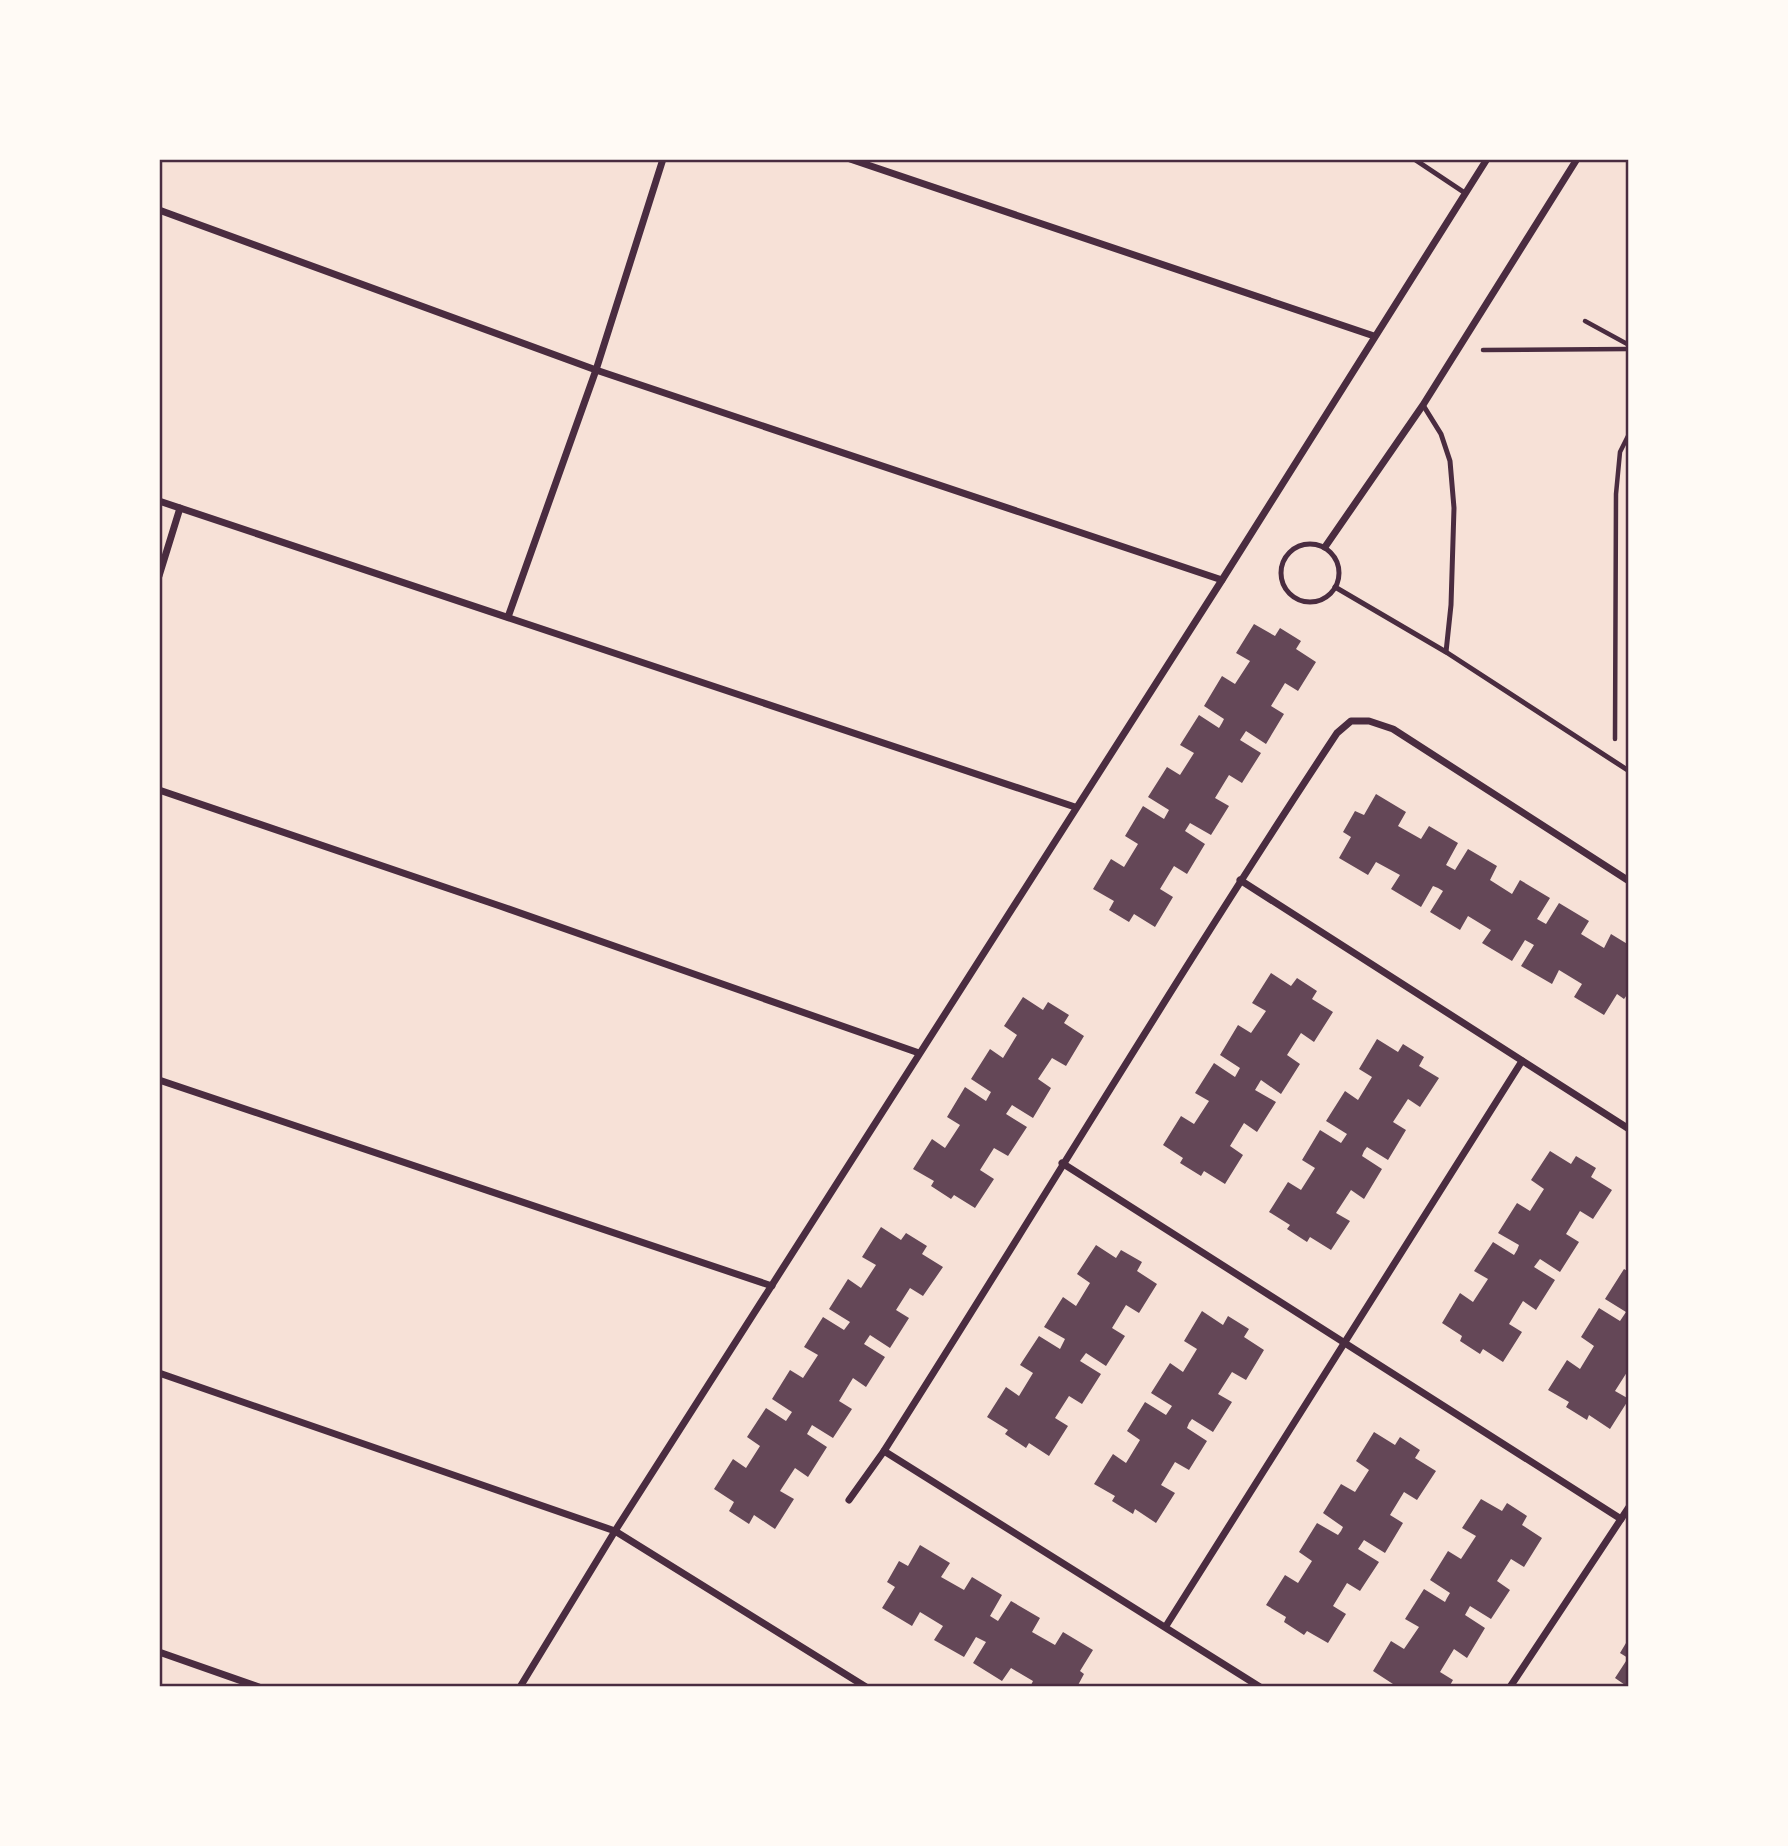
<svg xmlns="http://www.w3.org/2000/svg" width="1788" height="1846" font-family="'Archivo Narrow',sans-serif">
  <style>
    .building { fill: #644757 }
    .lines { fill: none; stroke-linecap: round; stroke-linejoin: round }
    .path { stroke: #4a2c40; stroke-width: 4.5 }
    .service { stroke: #4a2c40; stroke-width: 5 }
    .minor { stroke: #4a2c40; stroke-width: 7 }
    .neatline { fill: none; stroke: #4a2c40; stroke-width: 2.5 }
  </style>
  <rect width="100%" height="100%" fill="#f7e1d7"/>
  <g class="building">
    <polygon points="1254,624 1275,636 1280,628 1301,641 1296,649 1316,662 1298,691 1285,683 1271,706 1284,714 1266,744 1246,731 1240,740 1261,753 1242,783 1229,775 1215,798 1229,806 1211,835 1190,823 1185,831 1205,844 1187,874 1174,866 1160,889 1173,897 1155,927 1134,914 1129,922 1109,910 1114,901 1093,889 1111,859 1124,867 1138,844 1125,836 1143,806 1164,819 1169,810 1148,797 1167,767 1180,775 1194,753 1180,745 1199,715 1219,728 1222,723 1224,719 1204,706 1222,676 1235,684 1250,661 1236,653"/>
    <polygon points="1376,794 1406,812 1398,826 1421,839 1429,826 1458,843 1446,865 1455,870 1468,849 1497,866 1490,880 1512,894 1520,880 1550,898 1537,919 1546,924 1559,903 1589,921 1581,934 1604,948 1611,934 1629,945 1629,992 1624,999 1617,994 1604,1015 1574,997 1582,984 1559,970 1552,984 1521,966 1534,945 1525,940 1512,961 1482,943 1491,930 1468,916 1460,930 1430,912 1443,891 1438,888 1433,886 1421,907 1391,889 1400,875 1376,862 1368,875 1339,858 1351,837 1343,832 1355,811 1364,815"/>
    <polygon points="1271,973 1291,986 1297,978 1317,991 1312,999 1333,1012 1314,1042 1301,1033 1287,1055 1300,1064 1281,1094 1261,1080 1255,1090 1276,1102 1257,1132 1244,1123 1230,1146 1243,1155 1225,1184 1204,1171 1201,1176 1180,1163 1183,1158 1163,1145 1181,1116 1194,1124 1209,1101 1195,1093 1214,1063 1235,1077 1240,1068 1220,1055 1238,1025 1251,1033 1266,1011 1252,1003"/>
    <polygon points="1023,997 1043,1010 1048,1002 1069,1015 1064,1023 1084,1036 1066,1066 1052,1058 1038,1079 1051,1088 1033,1118 1012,1105 1006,1114 1027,1127 1008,1156 994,1148 980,1170 994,1179 975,1208 954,1195 951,1199 931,1186 934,1181 913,1169 932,1139 945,1148 960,1125 947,1117 965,1087 986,1101 991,1092 971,1079 990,1049 1003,1058 1017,1035 1004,1026"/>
    <polygon points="1377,1039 1398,1052 1403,1044 1424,1057 1419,1066 1439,1078 1420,1107 1408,1099 1393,1122 1406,1130 1388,1160 1367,1147 1364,1151 1362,1156 1382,1169 1364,1199 1351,1190 1336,1213 1350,1221 1331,1250 1310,1237 1307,1242 1287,1229 1290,1225 1269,1212 1288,1182 1301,1190 1315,1168 1302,1160 1320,1130 1341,1143 1347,1134 1326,1121 1345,1091 1358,1100 1372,1077 1359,1069"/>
    <polygon points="1550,1151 1571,1164 1576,1156 1596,1168 1591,1177 1612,1190 1593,1219 1580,1211 1566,1234 1579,1242 1560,1272 1540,1259 1534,1267 1555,1280 1536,1310 1523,1301 1509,1324 1522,1332 1503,1362 1483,1349 1480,1354 1460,1341 1462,1336 1442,1323 1460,1293 1473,1302 1488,1279 1474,1271 1493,1242 1514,1255 1517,1250 1519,1245 1498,1233 1517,1203 1530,1211 1544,1189 1531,1180"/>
    <polygon points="881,1227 901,1240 906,1233 927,1246 922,1254 943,1267 923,1296 910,1288 896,1310 909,1318 890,1348 870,1335 864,1344 885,1357 866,1387 853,1378 839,1401 852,1409 833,1438 812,1425 807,1434 827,1447 808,1477 795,1468 780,1491 794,1499 775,1529 754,1515 749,1524 729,1511 734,1502 714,1489 733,1459 746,1468 760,1446 747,1437 766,1408 786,1421 792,1412 772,1399 790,1370 803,1378 818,1355 804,1347 823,1317 844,1330 850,1322 829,1309 848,1279 861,1288 876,1265 862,1257"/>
    <polygon points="1096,1245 1116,1258 1121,1250 1142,1262 1137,1271 1157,1284 1139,1313 1126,1305 1112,1328 1125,1336 1106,1366 1086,1353 1080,1361 1101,1374 1082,1404 1069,1396 1055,1418 1068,1426 1049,1456 1029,1443 1026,1448 1005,1434 1008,1430 987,1417 1006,1387 1019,1396 1033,1373 1020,1365 1039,1336 1060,1349 1065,1339 1044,1327 1063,1297 1076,1306 1090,1283 1077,1274"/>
    <polygon points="1624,1269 1629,1272 1629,1369 1615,1391 1629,1399 1610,1429 1589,1415 1587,1420 1566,1407 1569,1402 1548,1390 1567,1360 1580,1369 1594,1346 1581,1337 1599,1308 1620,1321 1626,1312 1605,1299"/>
    <polygon points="1202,1311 1223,1325 1228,1316 1249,1329 1244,1337 1264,1350 1246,1380 1232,1372 1218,1394 1232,1402 1213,1432 1192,1419 1189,1423 1187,1428 1207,1441 1189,1470 1175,1462 1161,1485 1175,1493 1156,1523 1135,1509 1133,1514 1112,1501 1115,1496 1094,1484 1113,1454 1126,1463 1140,1440 1127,1431 1145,1402 1166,1415 1172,1406 1151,1393 1170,1363 1183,1372 1197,1349 1184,1341"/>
    <polygon points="1374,1432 1395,1445 1400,1437 1420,1450 1415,1458 1436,1471 1417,1500 1404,1492 1390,1515 1403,1523 1385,1553 1364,1540 1358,1549 1379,1562 1360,1591 1347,1583 1333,1606 1346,1614 1328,1643 1307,1631 1304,1635 1284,1622 1286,1617 1266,1605 1285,1575 1298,1583 1312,1561 1299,1552 1317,1523 1338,1535 1341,1531 1343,1527 1323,1513 1341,1484 1355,1492 1369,1470 1356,1461"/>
    <polygon points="1481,1499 1502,1511 1507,1503 1527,1516 1522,1525 1542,1538 1524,1567 1511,1559 1497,1581 1510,1590 1491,1619 1470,1606 1465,1615 1485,1628 1467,1658 1454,1649 1440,1672 1453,1680 1449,1687 1391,1687 1393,1684 1373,1671 1391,1641 1404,1649 1419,1627 1405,1619 1424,1589 1445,1602 1447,1598 1450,1593 1430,1580 1448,1551 1461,1559 1476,1536 1462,1528"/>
    <polygon points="920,1545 950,1563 941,1577 964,1590 972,1577 1002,1595 990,1616 998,1621 1011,1601 1040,1618 1032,1632 1055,1645 1063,1632 1093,1650 1080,1671 1084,1674 1077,1687 1030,1687 1033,1681 1011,1668 1002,1681 973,1663 986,1642 976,1637 964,1657 934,1640 943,1626 920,1612 912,1626 882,1608 895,1587 887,1582 899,1561 908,1566"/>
    <polygon points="1629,1638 1629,1687 1628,1687 1615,1678 1628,1658 1620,1653"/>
  </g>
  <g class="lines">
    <g class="path">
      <polyline points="1585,321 1629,345"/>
      <polyline points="1483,350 1629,349"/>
      <polyline points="1615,739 1616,494 1620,452 1629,434"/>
    </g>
    <g class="service">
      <polyline points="1414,159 1465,193"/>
      <polyline points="1423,405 1441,434 1450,461 1454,508 1451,605 1446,652"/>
      <circle cx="1310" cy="573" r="29"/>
      <polyline points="1335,587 1446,652 1629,771"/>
    </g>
    <g class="minor">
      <polyline points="850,159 1374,336"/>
      <polyline points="159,210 596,370 1222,580"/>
      <polyline points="159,501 1075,807"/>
      <polyline points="1325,547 1423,405 1577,159"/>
      <polyline points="159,576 180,508"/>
      <polyline points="508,617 596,370 663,159"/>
      <polyline points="159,790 500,906 919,1053"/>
      <polyline points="1240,880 1629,1129"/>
      <polyline points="159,1080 772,1286"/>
      <polyline points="1062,1163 1621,1519"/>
      <polyline points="159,1373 615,1531 866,1687"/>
      <polyline points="849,1500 884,1451"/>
      <polyline points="1166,1626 1522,1061"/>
      <polyline points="159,1652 259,1687"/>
      <polyline points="520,1687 615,1531 1222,580 1487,159"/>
      <path d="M1260 1687 884 1451C1036 1212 1181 969 1337 733L1351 721H1369L1393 729 1629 881"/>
      <polyline points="1510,1687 1629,1507"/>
    </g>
  </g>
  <rect width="1788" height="1846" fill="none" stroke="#fffaf5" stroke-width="322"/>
  <rect x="161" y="161" width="1466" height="1524" class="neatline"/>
</svg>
